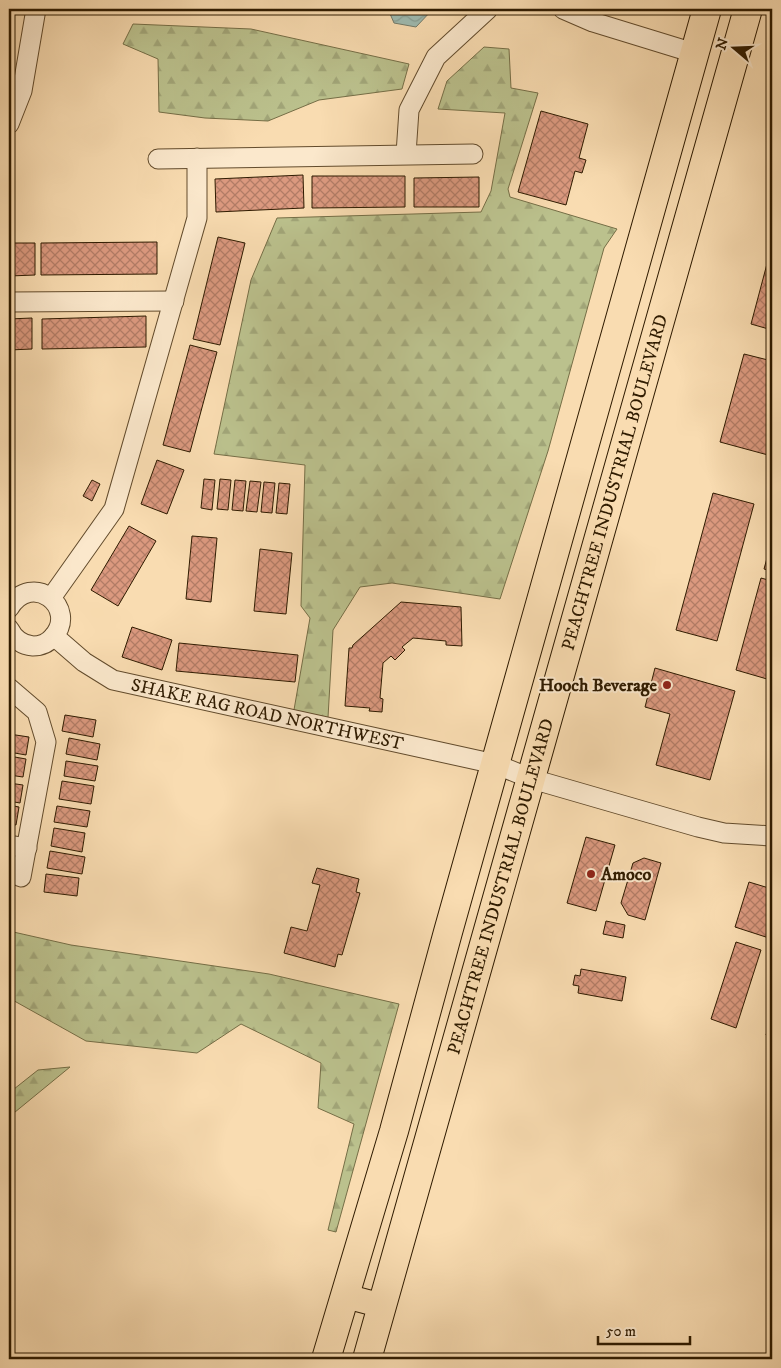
<svg xmlns="http://www.w3.org/2000/svg" width="781" height="1368" font-family="'IM FELL DW Pica',serif">
  <style>
    .forest { fill: url(#forest-firs); stroke: #756e46 }
    .water { fill: url(#water-waves); stroke: #727a6a }
    .building { fill: url(#building-cross-hatch); stroke: #2f1b00 }
    .lines { fill: none; stroke-linecap: round; stroke-linejoin: round }
    .minor-casing { stroke: #624b2c; stroke-width: 21 }
    .major-casing { stroke: #2f1b00; stroke-width: 26 }
    .highway-casing { stroke: #2f1b00; stroke-width: 30 }
    .minor { stroke: #fbe8cc; stroke-width: 19 }
    .major { stroke: #f9dcb1; stroke-width: 24 }
    .highway { stroke: #f9dcb1; stroke-width: 28 }
    .poi-dot { fill: #8f2418; stroke: #fbe8cc; stroke-width: 2 }
    .labels { text-anchor: middle; stroke-width: 4; stroke-linejoin: round; paint-order: stroke }
    .street-label { font-size: 18px; fill: #2f1b00; stroke: #fbe8cc }
    .poi-label { font-size: 18px; font-weight: bold; fill: #2f1b00; stroke: #fbe8cc; text-anchor: end }
  </style>
  <defs>
    <pattern id="forest-firs" width="22" height="20" patternUnits="userSpaceOnUse" patternTransform="scale(1.25)"><rect width="22" height="20" fill="#bbc18d"/><path d="M5 1l3.5 6h-7zM16 11l3.5 6h-7z" fill="#a1a578"/></pattern>
    <pattern id="water-waves" width="16" height="10" patternUnits="userSpaceOnUse" patternTransform="scale(1.25)"><rect width="16" height="10" fill="#9ebab0"/><path d="M0 5q4-4 8 0t8 0" fill="none" stroke="#889f96"/></pattern>
    <pattern id="building-cross-hatch" width="8" height="8" patternUnits="userSpaceOnUse" patternTransform="scale(1.25)"><rect width="8" height="8" fill="#db997f"/><path d="M0 0l8 8M0 8l8-8" fill="none" stroke="#b27c66"/></pattern>
  </defs>
  <rect width="100%" height="100%" fill="#f9dcb1"/>
  <filter id="stains"><feTurbulence type="fractalNoise" baseFrequency=".004" numOctaves="4"/><feColorMatrix values="0 0 0 0 .2 0 0 0 0 .09 0 0 0 0 .02 0 0 0 .5 -.17"/></filter>
  <radialGradient id="worn" r=".72"><stop offset=".6" stop-color="#630" stop-opacity="0"/><stop offset="1" stop-color="#630" stop-opacity=".3"/></radialGradient>
  <g class="forest">
    <polygon points="133,24 251,29 409,64 402,89 319,100 268,121 205,118 159,112 158,59 123,44"/>
    <polygon points="484,47 509,49 511,88 538,93 508,189 510,197 617,229 604,248 548,451 500,599 392,583 360,587 333,630 327,735 291,727 310,618 301,606 305,465 214,454 251,280 277,218 481,212 491,191 505,113 438,109 447,81"/>
    <polygon points="9,931 71,945 269,974 399,1004 336,1232 328,1230 354,1124 318,1108 321,1063 241,1024 197,1053 86,1041 9,998"/>
    <polygon points="70,1067 9,1117 9,1093 38,1070"/>
  </g>
  <polygon class="water" points="388,9 433,9 416,27 394,23"/>
  <g class="building">
    <polygon points="341,9 361,9 360,14"/>
    <polygon points="541,111 588,124 579,158 586,160 582,173 575,171 566,205 518,192"/>
    <polygon points="303,175 304,208 216,212 215,179"/>
    <polygon points="312,176 405,176 405,207 312,208"/>
    <polygon points="479,177 479,207 414,207 414,178"/>
    <polygon points="218,237 245,243 220,345 193,339"/>
    <polygon points="157,242 157,274 41,275 41,243"/>
    <polygon points="9,243 35,243 35,275 9,276"/>
    <polygon points="772,245 772,330 751,324"/>
    <polygon points="146,316 146,347 42,349 42,319"/>
    <polygon points="32,318 32,349 9,350 9,319"/>
    <polygon points="190,345 217,352 190,452 163,445"/>
    <polygon points="744,354 772,361 772,439 768,455 720,442"/>
    <polygon points="157,460 184,470 167,514 141,504"/>
    <polygon points="204,479 215,480 212,510 201,508"/>
    <polygon points="220,479 231,480 228,510 217,509"/>
    <polygon points="92,480 100,484 92,501 83,496"/>
    <polygon points="235,480 246,481 243,511 232,510"/>
    <polygon points="250,481 261,482 257,512 246,511"/>
    <polygon points="264,482 275,483 272,513 261,512"/>
    <polygon points="279,483 290,484 287,514 276,513"/>
    <polygon points="713,493 754,504 717,641 676,630"/>
    <polygon points="129,526 156,541 118,606 91,590"/>
    <polygon points="192,536 217,538 211,602 186,599"/>
    <polygon points="772,540 772,571 764,569"/>
    <polygon points="260,549 292,553 286,614 254,611"/>
    <polygon points="761,578 772,581 772,658 767,679 736,670"/>
    <polygon points="401,602 461,607 462,646 446,645 446,641 413,638 402,647 405,650 395,660 391,656 383,663 380,698 383,699 382,712 369,711 370,708 345,706 349,648 352,648 353,645"/>
    <polygon points="132,627 172,640 162,670 122,657"/>
    <polygon points="179,643 298,655 295,682 176,671"/>
    <polygon points="655,668 735,691 710,780 656,765 670,714 645,707"/>
    <polygon points="65,715 96,720 93,737 62,731"/>
    <polygon points="9,734 29,737 26,755 9,752"/>
    <polygon points="69,738 100,744 97,760 66,754"/>
    <polygon points="9,756 26,759 23,777 9,775"/>
    <polygon points="66,761 98,766 95,781 64,776"/>
    <polygon points="62,781 94,786 91,804 59,799"/>
    <polygon points="9,783 23,785 20,803 9,801"/>
    <polygon points="9,805 19,807 16,825 9,824"/>
    <polygon points="57,806 90,811 87,827 54,822"/>
    <polygon points="54,828 85,833 82,852 51,846"/>
    <polygon points="586,837 615,845 596,911 567,903"/>
    <polygon points="50,851 85,857 82,874 47,868"/>
    <polygon points="644,858 661,863 645,920 628,915 621,903 633,863"/>
    <polygon points="317,868 359,879 356,892 360,893 342,955 338,954 335,967 284,953 291,927 307,931 320,885 312,883"/>
    <polygon points="46,874 79,878 77,896 44,892"/>
    <polygon points="749,882 772,889 772,939 735,927"/>
    <polygon points="606,921 625,925 623,938 603,934"/>
    <polygon points="736,942 761,950 736,1028 711,1019"/>
    <polygon points="581,969 626,977 622,1001 578,993 579,986 573,985 575,975 580,976"/>
    <polygon points="772,1015 772,1037 766,1035"/>
  </g>
  <g class="lines">
    <defs>
      <g id="minor">
        <polyline points="563,9 593,22 694,53"/>
        <polyline points="9,124 22,91 36,9"/>
        <polyline points="406,154 409,110 436,57 488,9"/>
        <polyline points="158,159 473,154"/>
        <polyline points="9,302 174,301"/>
        <polyline points="51,598 114,509 197,218 197,158"/>
        <path d="M9 608C32 570 79 608 53 637 48 643 41 646 33 646 21 645 14 639 9 629"/>
        <path id="s1" d="M54 636 84 662 113 680 495 764 532 779 698 827 724 833 772 836"/>
        <polyline points="9,688 37,712 46,742 21,877"/>
        <polyline points="9,845 27,848"/>
      </g>
      <polyline id="major" points="345,1296 383,1306"/>
      <g id="highway">
        <polyline points="326,1359 394,1131 448,932 707,9"/>
        <path id="s2" d="M367 1359 748 9"/>
      </g>
    </defs>
    <use href="#minor" class="minor-casing"/>
    <use href="#major" class="major-casing"/>
    <use href="#highway" class="highway-casing"/>
    <use href="#minor" class="minor"/>
    <use href="#major" class="major"/>
    <use href="#highway" class="highway"/>
  </g>
  <g class="poi-dot">
    <circle cx="667" cy="685" r="5"/>
    <circle cx="591" cy="874" r="5"/>
  </g>
  <g class="labels">
    <g class="street-label">
      <text dy="6" stroke="none"><textPath href="#s2" startOffset="911">PEACHTREE INDUSTRIAL BOULEVARD</textPath></text>
      <text dy="6" stroke="none"><textPath href="#s1" startOffset="232">SHAKE RAG ROAD NORTHWEST</textPath></text>
      <text dy="6" stroke="none"><textPath href="#s2" startOffset="491">PEACHTREE INDUSTRIAL BOULEVARD</textPath></text>
    </g>
    <g class="poi-label">
      <text x="657" y="691">Hooch Beverage</text>
      <text x="601" y="880" text-anchor="start">Amoco</text>
    </g>
  </g>
  <rect width="781" height="1368" fill="none" stroke="#f9dcb1" stroke-width="30"/>
  <rect x="10" y="10" width="761" height="1348" fill="none" stroke="#2f1b00" stroke-width="2.5"/>
  <rect x="15" y="15" width="751" height="1338" fill="none" stroke="#2f1b00"/>
  <g transform="translate(734 48) rotate(289)" stroke="#fbe8cc" stroke-width="4" paint-order="stroke">
  <path d="M0-4L9 19L0 12L-9 19Z" fill="#2f1b00"/>
  <text y="-8" font-size="14" font-weight="bold" text-anchor="middle" fill="#2f1b00">N</text>
  </g>
  <path d="M598 1336v8h92v-8" fill="none" stroke="#2f1b00" stroke-width="2.5"/>
  <text x="606" y="1336" font-size="15" fill="#2f1b00" stroke="#fbe8cc" stroke-width="4" paint-order="stroke">50 m</text>
  <rect width="100%" height="100%" filter="url(#stains)"/>
  <rect width="100%" height="100%" fill="url(#worn)"/>
</svg>
